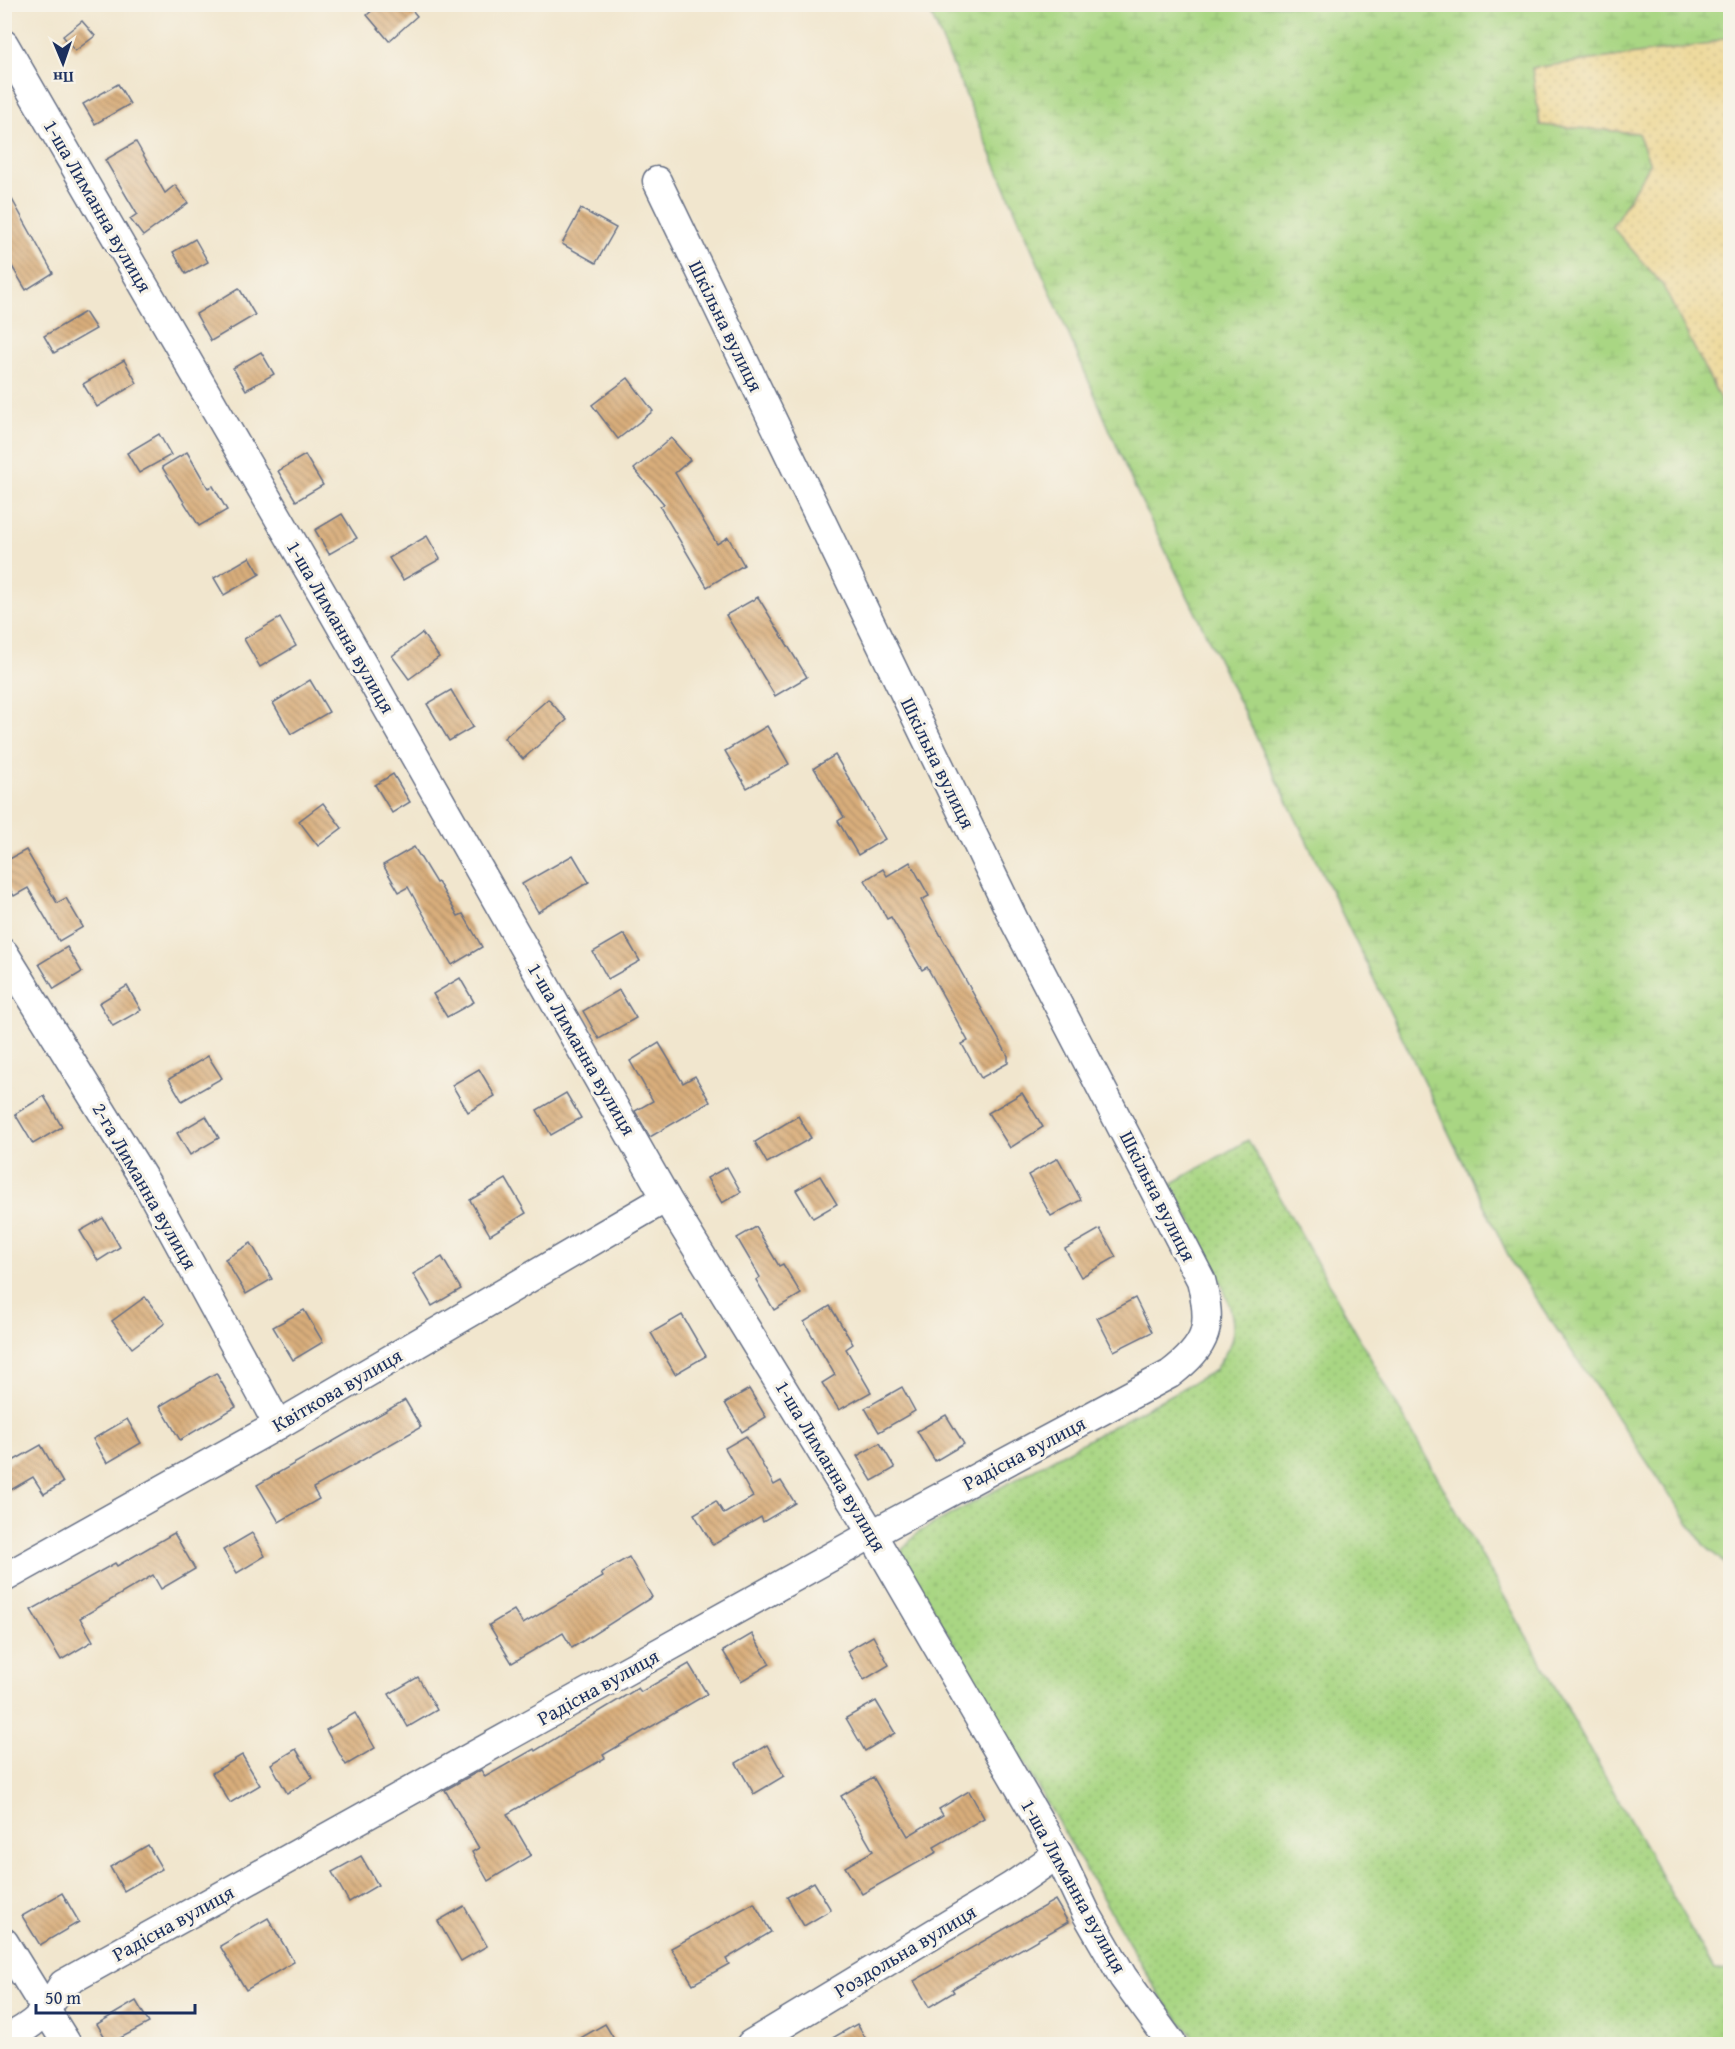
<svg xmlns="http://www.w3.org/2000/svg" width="1735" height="2049" font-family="'Gentium Book Plus',serif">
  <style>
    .green { fill: url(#green-dots); stroke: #628270; stroke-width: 1.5 }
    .wetland { fill: url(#wetland-marsh); stroke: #628270; stroke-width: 1.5 }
    .sand { fill: url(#sand-dots); stroke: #84847e; stroke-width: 1.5 }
    .building { fill: url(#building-back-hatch) }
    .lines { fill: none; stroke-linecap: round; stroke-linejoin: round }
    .minor-casing { stroke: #666f85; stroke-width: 31 }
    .minor { stroke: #fff; stroke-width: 28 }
    .labels { text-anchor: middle; stroke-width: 6; stroke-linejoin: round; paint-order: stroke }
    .street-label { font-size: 20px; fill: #1b2f5e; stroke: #f7f3e8 }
  </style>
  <defs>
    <pattern id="green-dots" width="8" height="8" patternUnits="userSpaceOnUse" patternTransform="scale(1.5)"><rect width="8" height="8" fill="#a9d683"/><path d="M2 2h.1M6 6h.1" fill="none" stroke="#91b874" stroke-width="1.8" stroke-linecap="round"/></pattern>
    <pattern id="wetland-marsh" width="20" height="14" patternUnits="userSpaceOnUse" patternTransform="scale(1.5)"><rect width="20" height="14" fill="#a9d683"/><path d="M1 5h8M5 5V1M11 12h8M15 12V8" fill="none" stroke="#91b874"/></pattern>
    <pattern id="sand-dots" width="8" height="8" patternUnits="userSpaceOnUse" patternTransform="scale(1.5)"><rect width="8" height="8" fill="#eeda9e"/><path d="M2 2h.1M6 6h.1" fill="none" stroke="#ccbb8a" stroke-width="1.8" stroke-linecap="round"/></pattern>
    <pattern id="building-back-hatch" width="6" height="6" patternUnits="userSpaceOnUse" patternTransform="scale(1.5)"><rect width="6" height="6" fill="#d9ae7b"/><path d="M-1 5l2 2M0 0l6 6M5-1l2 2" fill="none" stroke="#af8e68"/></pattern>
  </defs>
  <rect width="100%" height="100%" fill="#f7f3e8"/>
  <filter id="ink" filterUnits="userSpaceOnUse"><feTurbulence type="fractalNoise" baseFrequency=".0167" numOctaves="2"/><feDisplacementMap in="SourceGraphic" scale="12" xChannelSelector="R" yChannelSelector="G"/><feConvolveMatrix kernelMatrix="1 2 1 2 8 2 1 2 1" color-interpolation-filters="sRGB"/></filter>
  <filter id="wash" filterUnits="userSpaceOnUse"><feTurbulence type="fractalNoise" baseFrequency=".008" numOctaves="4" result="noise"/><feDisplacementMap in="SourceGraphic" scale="24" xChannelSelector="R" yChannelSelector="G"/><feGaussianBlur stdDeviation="1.35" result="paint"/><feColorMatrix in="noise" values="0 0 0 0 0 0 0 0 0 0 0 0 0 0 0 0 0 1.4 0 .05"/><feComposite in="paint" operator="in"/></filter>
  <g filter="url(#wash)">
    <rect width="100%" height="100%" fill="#f1e6ce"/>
    <path class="green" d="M1248 1140 1714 1970 1730 1971V2044H1199L1160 1996 900 1552 917 1533 1214 1371C1222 1358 1233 1345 1233 1329 1235 1296 1188 1217 1171 1184Z"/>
    <polygon class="wetland" points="927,5 1730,5 1730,1568 1703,1544 1513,1265 1133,484"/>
    <polygon class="sand" points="1730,36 1730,419 1662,284 1612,227 1650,164 1638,133 1540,125 1532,68 1704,45"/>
    <g id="blocks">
      <g class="building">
        <polygon points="379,4 407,4 417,16 389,41 367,15"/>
        <polygon points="82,21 95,36 75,51 63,36"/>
        <polygon points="118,84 130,104 95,124 83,104"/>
        <polygon points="136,142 165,193 175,185 188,203 143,236 130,219 137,214 105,160"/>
        <polygon points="4,185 53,273 26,290 4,253"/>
        <polygon points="581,209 616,228 596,263 562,244"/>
        <polygon points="195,239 208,262 186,274 173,252"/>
        <polygon points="239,288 255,315 211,341 196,314"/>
        <polygon points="85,312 96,329 54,353 44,336"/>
        <polygon points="261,352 274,374 246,390 233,368"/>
        <polygon points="124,360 137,383 97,407 83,384"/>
        <polygon points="628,378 653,411 618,439 592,405"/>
        <polygon points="159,434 171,455 139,473 127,453"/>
        <polygon points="671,438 690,460 675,473 717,544 728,537 744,565 707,587 660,507 664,504 634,469"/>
        <polygon points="187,452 208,488 213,486 227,510 199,526 162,467"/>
        <polygon points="305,455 323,485 296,501 278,471"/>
        <polygon points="342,514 357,538 329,554 315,530"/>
        <polygon points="427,536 440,559 403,580 389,558"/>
        <polygon points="250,557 260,574 224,595 214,578"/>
        <polygon points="758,597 807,677 775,696 726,615"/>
        <polygon points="280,618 296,646 260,667 244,639"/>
        <polygon points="422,633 439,657 409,679 392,656"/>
        <polygon points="310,680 329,712 291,734 273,703"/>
        <polygon points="451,690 473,727 449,741 427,704"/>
        <polygon points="548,699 567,720 523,759 504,738"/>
        <polygon points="767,726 789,764 747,788 725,751"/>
        <polygon points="835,755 885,839 858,855 838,821 844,817 814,768"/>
        <polygon points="393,774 410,802 392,813 375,785"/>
        <polygon points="323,803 342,828 318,846 299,821"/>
        <polygon points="414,847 436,883 438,882 458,916 463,914 482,947 452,965 408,887 399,892 383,865"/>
        <polygon points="26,850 57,903 66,898 83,927 59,941 28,888 14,896 4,880 4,862"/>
        <polygon points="573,855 589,882 538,912 522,884"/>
        <polygon points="910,862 929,896 921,900 1008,1056 1008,1063 981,1078 962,1044 968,1041 927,967 922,970 891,917 887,919 865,880 883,869 887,876"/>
        <polygon points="624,934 640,961 608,979 593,952"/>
        <polygon points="67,947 82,972 54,989 39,964"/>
        <polygon points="460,978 474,1002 447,1017 433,994"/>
        <polygon points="127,986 141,1010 113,1026 99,1003"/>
        <polygon points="619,990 636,1018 599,1039 583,1011"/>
        <polygon points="659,1043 683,1083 695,1076 710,1102 650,1137 635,1111 653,1101 630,1061"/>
        <polygon points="208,1056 222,1078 182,1101 169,1079"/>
        <polygon points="479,1069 495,1096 468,1112 452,1085"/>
        <polygon points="566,1093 581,1118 551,1135 537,1110"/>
        <polygon points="1022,1093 1043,1127 1010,1148 988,1113"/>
        <polygon points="44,1096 62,1127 33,1144 15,1114"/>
        <polygon points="206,1116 219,1138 190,1155 177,1133"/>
        <polygon points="798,1116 811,1138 767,1163 755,1142"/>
        <polygon points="1058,1158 1081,1200 1051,1216 1028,1175"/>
        <polygon points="727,1167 741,1192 722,1203 707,1178"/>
        <polygon points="820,1176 837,1204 813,1218 796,1190"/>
        <polygon points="506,1179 526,1213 490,1235 470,1200"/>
        <polygon points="103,1218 120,1247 98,1261 80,1231"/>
        <polygon points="756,1227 779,1266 783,1264 801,1294 774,1310 756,1280 760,1277 737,1238"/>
        <polygon points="1100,1229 1116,1257 1081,1277 1065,1249"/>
        <polygon points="251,1243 272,1279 246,1294 225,1259"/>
        <polygon points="442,1257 461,1289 432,1306 413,1274"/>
        <polygon points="145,1297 165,1323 132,1348 112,1321"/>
        <polygon points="1135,1298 1152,1332 1114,1351 1097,1318"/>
        <polygon points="830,1306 853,1344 846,1349 871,1392 839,1410 822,1383 835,1375 804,1322"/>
        <polygon points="304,1310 323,1342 293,1360 273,1327"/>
        <polygon points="682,1315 706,1356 675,1374 651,1333"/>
        <polygon points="216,1373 236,1407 180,1440 160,1406"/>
        <polygon points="902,1387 915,1411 879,1432 865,1408"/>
        <polygon points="749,1389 766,1417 742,1432 725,1403"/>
        <polygon points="405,1400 421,1427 313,1488 319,1499 279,1522 257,1485"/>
        <polygon points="946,1415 964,1444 935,1461 917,1431"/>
        <polygon points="127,1419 141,1443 107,1463 93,1439"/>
        <polygon points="746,1436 774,1485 781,1481 795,1503 763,1522 761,1517 713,1545 694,1514 716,1501 724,1514 753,1497 725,1448"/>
        <polygon points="880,1443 895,1468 872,1481 857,1456"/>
        <polygon points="41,1445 63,1483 44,1494 33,1477 4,1494 4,1466"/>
        <polygon points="174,1533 195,1569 161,1589 153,1575 80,1618 93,1641 61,1660 31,1610 115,1563 117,1566"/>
        <polygon points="252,1533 265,1556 237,1573 223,1550"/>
        <polygon points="629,1557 652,1597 572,1648 563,1633 512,1663 489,1625 514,1610 523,1624 603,1577 601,1573"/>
        <polygon points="752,1634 770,1664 741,1681 723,1651"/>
        <polygon points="873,1636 889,1665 864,1680 847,1651"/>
        <polygon points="689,1664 707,1694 603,1755 605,1758 507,1814 531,1855 488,1881 472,1852 479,1848 445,1790 481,1770 485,1777 534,1749 535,1751 638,1688 641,1692"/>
        <polygon points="418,1677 437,1710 408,1727 389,1694"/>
        <polygon points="876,1701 895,1733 865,1751 846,1718"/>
        <polygon points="355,1713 375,1748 346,1765 326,1730"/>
        <polygon points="767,1745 784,1776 754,1794 736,1763"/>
        <polygon points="296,1749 313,1778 287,1793 271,1764"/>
        <polygon points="242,1755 260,1785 230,1803 212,1773"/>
        <polygon points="873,1777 908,1836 943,1815 939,1809 969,1791 984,1818 934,1847 937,1852 862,1894 845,1867 873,1851 841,1796"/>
        <polygon points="148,1845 162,1869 124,1891 110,1867"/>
        <polygon points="361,1856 378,1885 349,1902 332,1872"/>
        <polygon points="814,1882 831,1910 804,1926 787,1897"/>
        <polygon points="62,1893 79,1922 40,1945 22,1916"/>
        <polygon points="1055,1900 1068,1922 952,1989 954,1992 929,2007 914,1981"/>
        <polygon points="754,1903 771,1932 726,1959 729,1964 693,1984 671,1948"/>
        <polygon points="464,1906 487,1946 461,1961 438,1921"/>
        <polygon points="268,1918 294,1962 246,1990 220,1946"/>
        <polygon points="136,2001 149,2023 109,2044 97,2024"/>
        <polygon points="605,2024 617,2044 570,2044"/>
        <polygon points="857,2024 869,2044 822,2044"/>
      </g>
    </g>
  </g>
  <g filter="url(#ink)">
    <use href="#blocks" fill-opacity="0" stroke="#666f85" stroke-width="1.5"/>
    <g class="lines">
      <defs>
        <g id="minor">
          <polyline points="4,44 322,593 666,1198 872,1534 1058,1854 1086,1913 1123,1977 1172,2044"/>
          <polyline points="4,953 148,1186 278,1425"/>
          <polyline points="4,1578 278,1425 666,1198"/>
          <polyline points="4,1942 67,2044"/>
          <path d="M4 2040C36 2024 45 2014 63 1984L872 1534 1170 1374C1208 1345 1213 1327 1201 1280L1015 922 657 181"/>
          <polyline points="751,2044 1012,1886 1058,1854"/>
        </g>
      </defs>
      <use href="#minor" class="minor-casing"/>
      <use href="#minor" class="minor"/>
    </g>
  </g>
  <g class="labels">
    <g class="street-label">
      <text transform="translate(98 206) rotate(60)" y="7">1-ша Лиманна вулиця</text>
      <text transform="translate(726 326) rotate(64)" y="7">Шкільна вулиця</text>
      <text transform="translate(341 627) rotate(60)" y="7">1-ша Лиманна вулиця</text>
      <text transform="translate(938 763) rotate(64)" y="7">Шкільна вулиця</text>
      <text transform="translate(582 1049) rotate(60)" y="7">1-ша Лиманна вулиця</text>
      <text transform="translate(145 1186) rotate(60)" y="7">2-га Лиманна вулиця</text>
      <text transform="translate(1158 1196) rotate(63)" y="7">Шкільна вулиця</text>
      <text transform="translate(337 1390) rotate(-30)" y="7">Квіткова вулиця</text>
      <text transform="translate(1024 1453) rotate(-28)" y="7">Радісна вулиця</text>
      <text transform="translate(831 1466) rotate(59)" y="7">1-ша Лиманна вулиця</text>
      <text transform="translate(598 1687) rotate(-29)" y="7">Радісна вулиця</text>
      <text transform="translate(1074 1886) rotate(61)" y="7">1-ша Лиманна вулиця</text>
      <text transform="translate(173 1923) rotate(-29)" y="7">Радісна вулиця</text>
      <text transform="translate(905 1951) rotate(-31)" y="7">Роздольна вулиця</text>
    </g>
  </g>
  <rect width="1735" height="2049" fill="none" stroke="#f7f3e8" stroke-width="24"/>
  <g transform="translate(63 63) rotate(178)" stroke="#f7f3e8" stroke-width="4.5" paint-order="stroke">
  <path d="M0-4.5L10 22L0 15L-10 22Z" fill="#1b2f5e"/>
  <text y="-9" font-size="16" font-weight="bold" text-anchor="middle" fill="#1b2f5e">Пн</text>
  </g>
  <path d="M36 2004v9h159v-9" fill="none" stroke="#1b2f5e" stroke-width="3"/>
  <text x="45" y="2004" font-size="18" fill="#1b2f5e" stroke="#f7f3e8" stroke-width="4.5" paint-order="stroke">50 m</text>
</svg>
